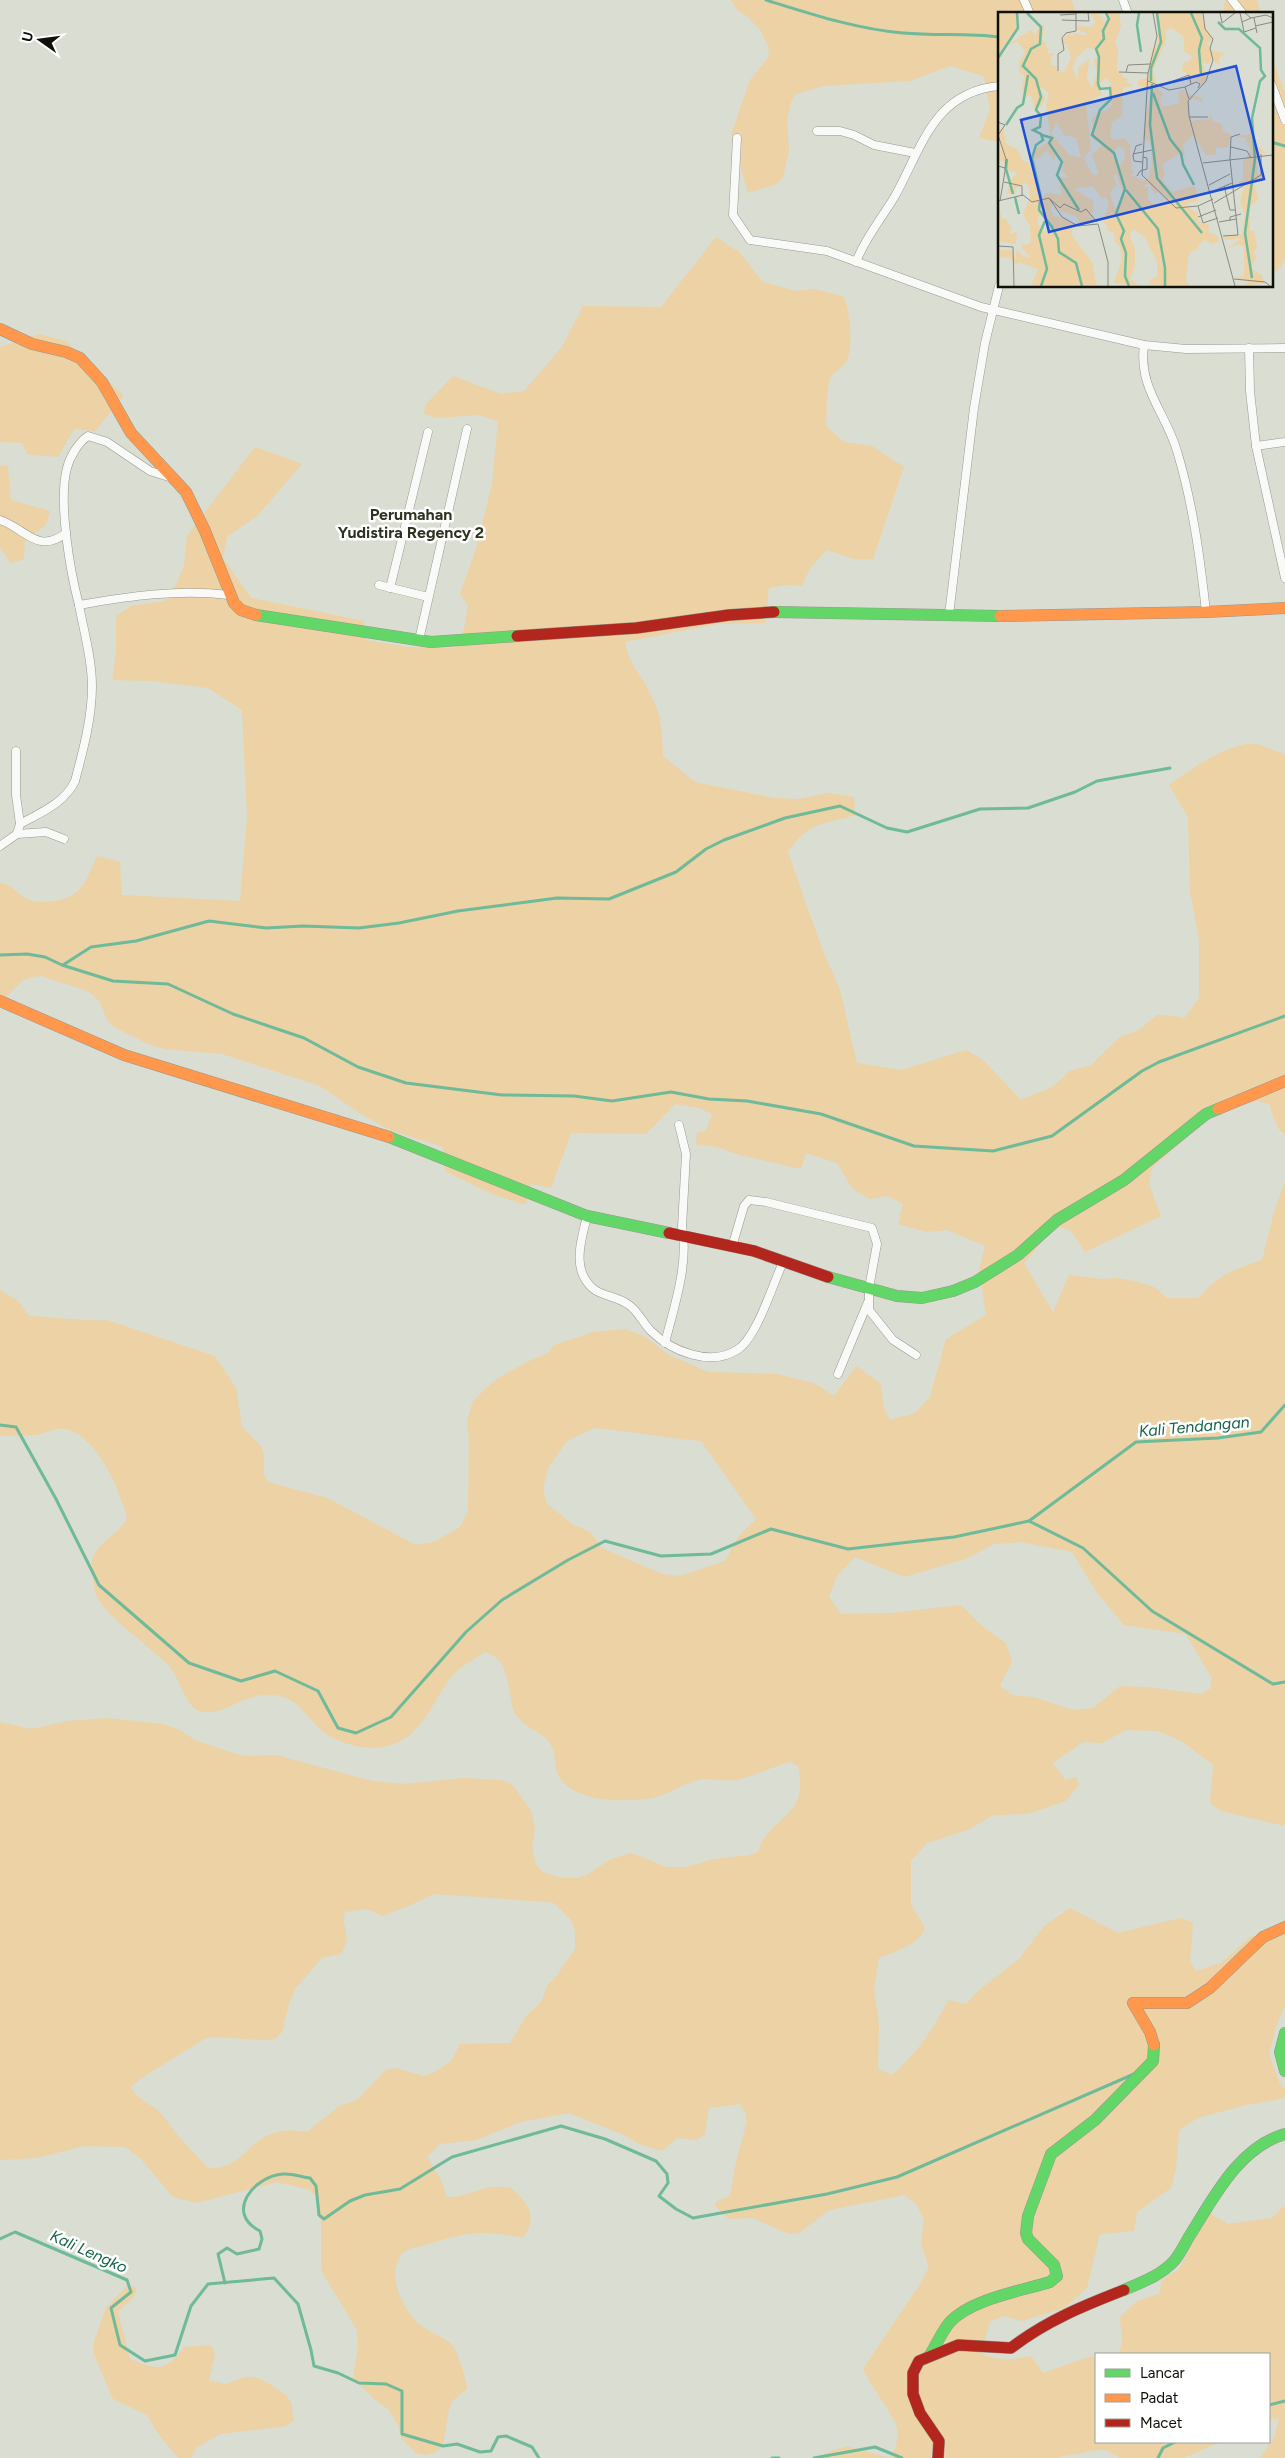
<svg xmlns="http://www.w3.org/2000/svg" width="1285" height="2458" font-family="Figtree,sans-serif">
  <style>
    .green { fill: #ecd2a4; fill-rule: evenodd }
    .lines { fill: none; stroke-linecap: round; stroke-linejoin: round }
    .stream { stroke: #6eba99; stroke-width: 3 }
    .street-casing { stroke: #969990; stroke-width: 9 }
    .fast-casing { stroke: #969990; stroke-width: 12 }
    .slow-casing { stroke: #969990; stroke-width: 12 }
    .jam-casing { stroke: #969990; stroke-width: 12 }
    .street { stroke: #f9faf8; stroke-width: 8 }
    .fast { stroke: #63d668; stroke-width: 11 }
    .slow { stroke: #ff974d; stroke-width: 11 }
    .jam { stroke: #b3261e; stroke-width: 11 }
    .labels { text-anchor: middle; stroke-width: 5; stroke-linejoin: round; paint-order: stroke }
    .neighbourhood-label { font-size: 16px; font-weight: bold; fill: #2e331f; stroke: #fff }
    .water-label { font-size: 16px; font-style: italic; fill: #146448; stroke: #fff }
    .inset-river { fill: none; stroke: #6eba99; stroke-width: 2.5 }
    .inset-road { fill: none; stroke: #898b81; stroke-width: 1 }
    .view { fill: #1d4ed8; fill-opacity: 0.15; stroke: #1d4ed8; stroke-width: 2.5 }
    .inset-edge { fill: none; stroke: #0f1109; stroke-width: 2.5 }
  </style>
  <rect width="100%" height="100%" fill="#daddd1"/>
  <g class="green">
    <polygon points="731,0 1068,0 1072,1 1076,14 999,14 999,142 979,138 990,110 984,76 950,66 910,81 823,86 796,94 791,102 787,121 789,150 783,178 775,185 748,193 740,165 742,144 731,135 750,80 768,58 769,48 761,31 747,16 738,11"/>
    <polygon points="1225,0 1257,0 1261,14 1223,14"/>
    <polygon points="1271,56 1285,93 1285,259 1278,270 1271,273"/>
    <path d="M716 237 739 252 763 282 795 291 815 289 844 297C850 310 855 353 844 365 839 370 833 372 830 379 826 393 827 412 826 426L844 442 872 446 904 467 873 559H854L827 550 810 568 802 586 786 585 769 588 765 623 718 624 625 642C630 668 639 670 649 691 662 716 662 730 663 756L695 782 774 798 799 799 828 793 854 797 855 815C821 826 810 820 788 852L821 946 840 990 857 1063 902 1070 966 1050 983 1060 1021 1100 1052 1087 1070 1071 1091 1065 1120 1037 1139 1030 1157 1015 1176 1016 1184 1019 1199 998V939L1190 891 1188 817 1169 785C1189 771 1231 740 1256 744 1265 746 1276 751 1285 755V1135L1278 1128 1269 1104 1257 1101 1212 1115 1152 1168 1149 1184 1161 1216 1085 1252 1071 1231 1058 1226 1051 1231 1024 1263 1053 1312 1069 1275 1101 1279 1117 1278 1135 1281 1154 1287 1167 1298H1199C1219 1274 1233 1270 1262 1260L1274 1212 1285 1181V1826L1221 1811 1210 1803 1213 1765 1181 1741 1158 1731 1126 1730 1102 1743 1083 1742 1053 1763 1065 1780 1076 1777 1079 1785 1066 1801 1027 1814 993 1815 968 1830 927 1843 911 1861V1904L925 1928C919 1945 894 1952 879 1958L874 1989 879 2024 878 2069 892 2075C917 2053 934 2029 948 2000L966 2004 978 1991 1019 1959 1044 1926 1070 1908 1118 1933 1181 1918 1193 1923 1190 1961 1196 1971 1221 1963 1250 1937 1285 1928V2006L1276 2027 1269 2054 1279 2082 1285 2089V2098L1242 2106 1198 2118 1179 2130 1176 2169 1171 2188 1137 2212 1134 2231 1100 2234 1087 2288 1064 2308 1022 2321 1005 2316 990 2321 981 2353C997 2362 1014 2360 1031 2356L1043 2373 1092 2356 1096 2360V2442H1220L1184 2458H1120L1106 2450H1097L1055 2458H891C896 2448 900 2435 896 2424 888 2406 872 2389 863 2369L920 2284 929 2267 921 2244 924 2220 916 2204 905 2195 829 2210 799 2233 789 2234 753 2218 729 2219 715 2206 716 2202 730 2196 737 2157 747 2122 745 2112 740 2104 709 2108 705 2135 696 2140 677 2138 662 2151 639 2144 622 2134 569 2113 520 2122 477 2140 440 2144 427 2157 441 2180 447 2197C471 2198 481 2182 511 2188 528 2203 539 2217 523 2237 510 2236 497 2233 485 2233 463 2232 442 2240 422 2246 416 2247 409 2248 404 2252 384 2271 402 2308 418 2323 428 2333 443 2335 453 2346 459 2355 466 2378 467 2389L452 2401 449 2409 443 2446 436 2452 426 2455 416 2453 402 2439 398 2425 388 2409 374 2399 353 2378 358 2348 357 2330 321 2270V2222L317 2197 310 2190 277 2182 196 2203 173 2197 141 2159 125 2147 84 2146 37 2158 0 2160V1722L31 1729 68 1721 107 1718 163 1724 180 1730 195 1740 236 1754 247 1756 276 1755 372 1781 402 1784 464 1778 499 1780 508 1782 515 1788 531 1811 535 1828 532 1847 536 1865 543 1872 561 1878H577L587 1875 611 1859 631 1853 667 1867H686L715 1859 749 1855 758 1852C770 1814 810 1819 798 1766L790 1762C772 1767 754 1776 736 1780 723 1782 710 1777 698 1780 682 1784 668 1795 652 1798 626 1802 586 1803 565 1784 551 1772 559 1755 549 1742 538 1729 517 1726 512 1705 508 1685 508 1658 485 1652 475 1659 462 1665 454 1674 430 1702 424 1739 383 1747 362 1750 334 1743 319 1728 307 1717 300 1702 283 1697 249 1686 227 1718 199 1711 186 1707 179 1676 168 1665 152 1648 102 1614 96 1594 94 1589 94 1582 93 1576 93 1571 91 1565 92 1561 95 1543 120 1534 127 1518 121 1491 96 1434 65 1429 54 1427 46 1434 35 1435 23 1436 12 1436 0 1436V1290L18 1301 29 1316C55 1317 81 1321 107 1320L215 1356 236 1388 242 1427 261 1446 264 1455V1474L268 1482 327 1498 416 1545 434 1542 460 1527 468 1511 469 1440 467 1420 473 1401 495 1380 529 1361 547 1354 554 1345 593 1332 625 1329 646 1337 667 1354 708 1372 778 1374 816 1384 834 1396 856 1366 881 1384 884 1408 890 1420 915 1413 930 1397 946 1339 986 1315 979 1269 985 1246 947 1230 926 1232 898 1224 903 1204 888 1196 869 1199 852 1188 837 1163 806 1153 801 1169 740 1155 717 1147 696 1144 697 1132 706 1131 712 1114 699 1108 675 1104 646 1134 571 1133 551 1188 531 1184 525 1205 492 1194 445 1171 443 1147 390 1130 361 1114 320 1086 222 1054 165 1049 148 1044 114 1027 107 1020 100 1002 93 995 85 990 41 976 32 977 23 980 0 1003V883C13 884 18 896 30 900 37 903 46 902 54 901 82 898 86 880 97 856L120 862 122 895 240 901 247 816 242 710 208 688 151 681 112 680 116 652V616L131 606 165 601 177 583 184 565 187 536 255 447 302 464 257 516 227 537 223 558 251 598 364 621 365 640 408 647 456 648 464 629 468 605 460 594 475 552 492 484 498 421 478 415 436 418 424 414 426 404 453 376 501 394 524 391 562 347 583 306 661 307ZM594 1428C630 1431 665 1438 701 1441L756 1519 738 1537 725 1561 680 1576 662 1574 602 1548 590 1532 572 1524 547 1504 543 1489 548 1468 567 1441ZM1020 1542 1072 1552 1098 1594 1124 1625 1186 1634 1212 1678 1210 1689 1201 1694 1145 1687 1120 1686 1093 1708 1073 1710 1033 1697 1012 1695 1000 1686 1012 1662 1006 1643 984 1628 961 1605 892 1613 841 1614 829 1597 837 1576 855 1557 904 1577 966 1559 994 1544ZM435 1894 547 1902 554 1903 571 1920 575 1930V1949L555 1978 548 1984 541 2002 526 2016 510 2043 460 2044 451 2061 433 2073 424 2076 396 2068 386 2070 357 2100 339 2106 307 2132C248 2121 250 2171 208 2168L179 2137 160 2112 136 2095 131 2087 140 2079 206 2038 215 2037 266 2040 275 2039 282 2032 289 2004 296 1988 322 1958 341 1954C354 1932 340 1930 345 1912L366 1909 383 1916C395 1910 406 1908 417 1902 424 1900 428 1896 435 1894Z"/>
    <polygon points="39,334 66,341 124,396 95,431 74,429 58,457 27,454 22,443 0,442 0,347"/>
    <polygon points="0,465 8,466 11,500 50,511 46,525 25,541 24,559 11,563 0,548"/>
    <polygon points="1285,2205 1285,2458 1260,2458 1275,2436 1279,2418 1269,2420 1269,2354 1119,2354 1122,2342 1120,2317 1137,2301 1159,2294 1162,2280 1179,2269 1209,2213 1228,2224 1272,2218"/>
    <path d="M127 2286 137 2288C135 2300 125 2304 118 2312L130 2359C157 2370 166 2373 184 2347L211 2345 215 2354 209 2381 226 2384 245 2377H254L263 2380 286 2395 291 2402 294 2420 286 2426 220 2434 196 2448 191 2458H178L157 2432 147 2415 113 2399 93 2352 94 2342 106 2308Z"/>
    <polygon points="847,2446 890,2458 820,2458 825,2453"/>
  </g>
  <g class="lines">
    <g class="stream">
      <path d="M766 0C811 14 856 29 903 33 935 36 967 33 999 37"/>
      <polyline points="1271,142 1285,146"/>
      <polyline points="0,955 27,954 45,957 62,965 113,981 168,984 233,1014 304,1038 358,1067 406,1083 502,1095 574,1096 612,1101 671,1092 709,1099 747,1101 821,1114 914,1146 993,1151 1052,1136 1142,1071 1159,1062 1285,1016"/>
      <polyline points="63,965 91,947 136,941 209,921 266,928 303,926 359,928 399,923 458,911 557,898 609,899 676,872 706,849 724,840 785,818 840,806 887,828 907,832 980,809 1028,808 1075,792 1097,781 1170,768"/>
      <polyline points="0,1425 16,1427 56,1499 99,1585 189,1663 241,1681 275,1671 318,1691 338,1728 356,1733 391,1717 466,1632 502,1600 568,1560 605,1541 661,1556 711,1554 771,1529 848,1549 954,1537 1029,1521 1083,1548 1152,1611 1273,1684 1285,1682"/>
      <polyline points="1029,1521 1136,1442 1218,1438 1261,1432 1285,1405"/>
      <polyline points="0,2239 15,2232 127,2280 131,2292 111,2308 120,2345 145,2361 175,2355 191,2306 208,2284 274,2278 298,2304 311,2350 314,2366 338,2373 359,2383 386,2384 402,2391 402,2434 443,2446 457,2444 480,2452 491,2451 498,2437 506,2436 532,2447 539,2458"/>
      <path d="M225 2283 218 2254 227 2248 237 2254 259 2249 262 2239 260 2231C224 2213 254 2176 283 2174 291 2173 302 2177 310 2178L316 2186 319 2215 324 2219 350 2201 365 2195 400 2189 452 2157 561 2126 605 2139 656 2161 667 2174 668 2183 659 2196 676 2209 693 2218 827 2194 897 2177 1134 2074"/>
      <polyline points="1269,2405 1285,2401"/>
      <polyline points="772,2458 779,2458"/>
      <polyline points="814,2458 875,2447 902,2458"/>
      <polyline points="1158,2458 1163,2448 1175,2442"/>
    </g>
    <defs>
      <g id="street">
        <polyline points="1024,0 1030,14"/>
        <polyline points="1123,0 1128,14"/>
        <polyline points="1232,0 1243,14"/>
        <polyline points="1271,83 1285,120"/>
        <polyline points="817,131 840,131 854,135 874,145 915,153"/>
        <polyline points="737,138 733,215 750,240 827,251 981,307 1144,345 1186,349 1285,348"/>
        <path d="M856 262C865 238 882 218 895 196 922 147 934 92 999 86"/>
        <path d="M1144 345C1138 388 1166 413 1177 451 1193 504 1200 557 1206 612"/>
        <polyline points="1249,348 1250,391 1256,446 1285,578"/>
        <polyline points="1256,446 1285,442"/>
        <path d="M0 520C25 528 37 555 66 533"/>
        <polyline points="379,585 428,597"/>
        <polyline points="390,588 428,432"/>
        <path d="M79 605C70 571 58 501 67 468 70 456 79 442 88 436L107 442 150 471 172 478"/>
        <polyline points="949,615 974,408 985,343 999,286"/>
        <polyline points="419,640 467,429"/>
        <polyline points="16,751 16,795 20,824"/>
        <polyline points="17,834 46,832 64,839"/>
        <path d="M0 846 17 834 20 824C40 813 65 803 75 781 83 751 92 718 92 686 92 659 84 632 79 605 130 596 178 589 229 595"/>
        <path d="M587 1216C583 1233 575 1258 583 1275 594 1299 611 1292 629 1305 638 1311 643 1323 651 1331 671 1351 710 1367 737 1350 757 1338 773 1283 784 1260"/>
        <polyline points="732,1247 744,1206 749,1200 766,1202 872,1228 877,1244 869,1288 869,1310 893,1340 916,1355"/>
        <path d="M665 1343C674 1307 689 1264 682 1227L686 1154 679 1125"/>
        <polyline points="838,1374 868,1302"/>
      </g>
      <g id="fast">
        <polyline points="774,612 1000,616"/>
        <polyline points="256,615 431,642 517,636"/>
        <polyline points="389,1137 587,1216 669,1233"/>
        <polyline points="828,1277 897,1296 922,1298 953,1291 975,1282 1018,1255 1057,1220 1124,1180 1206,1114 1218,1109"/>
        <polyline points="1285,2033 1280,2052 1285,2071"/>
        <path d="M1124 2290C1142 2282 1160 2276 1174 2261 1181 2253 1186 2241 1192 2232 1215 2195 1240 2147 1285 2134"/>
        <path d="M930 2355C937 2344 942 2331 950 2322 971 2299 1021 2291 1050 2282L1057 2276 1054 2265 1028 2239 1026 2233 1028 2216 1051 2154 1095 2120 1153 2061 1154 2045"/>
      </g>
      <g id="slow">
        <polyline points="0,329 32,344 66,352 80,358 102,382 131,433 186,492 205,531 234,603 241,610 256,615"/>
        <polyline points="1000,616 1206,612 1285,608"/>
        <polyline points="0,1001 124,1055 389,1137"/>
        <polyline points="1218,1109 1285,1081"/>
        <polyline points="1154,2045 1150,2032 1133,2003 1187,2003 1210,1988 1263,1937 1285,1927"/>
      </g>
      <g id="jam">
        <polyline points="517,636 636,628 729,615 774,612"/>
        <polyline points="669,1233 754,1251 828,1277"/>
        <path d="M938 2458 939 2441 920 2413 913 2394V2373L919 2361 958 2345 1011 2348C1046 2321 1083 2306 1124 2290"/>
      </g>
    </defs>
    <use href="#street" class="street-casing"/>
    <use href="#fast" class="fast-casing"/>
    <use href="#slow" class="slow-casing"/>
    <use href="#jam" class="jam-casing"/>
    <use href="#street" class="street"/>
    <use href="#fast" class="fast"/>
    <use href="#slow" class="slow"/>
    <use href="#jam" class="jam"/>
  </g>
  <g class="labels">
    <g class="neighbourhood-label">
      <text x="411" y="520">Perumahan<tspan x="411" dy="18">Yudistira Regency 2</tspan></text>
    </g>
    <g class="water-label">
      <text transform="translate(1194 1426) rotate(-5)" y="6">Kali Tendangan</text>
      <text transform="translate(89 2251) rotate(24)" y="6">Kali Lengko</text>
    </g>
  </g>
  <g transform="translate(998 12)">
    <rect width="275" height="275" fill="#daddd1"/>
    <path d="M0 1H20L21 18 9 29 12 31 33 18 37 24 41 15 46 14 44 29 48 31 50 41H56L52 49 54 53 58 54 59 59 66 60 73 46 69 32 63 31V27H68L66 25 73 21V25L77 21 88 24 89 21 79 18V14L94 15 97 10 93 1H100L106 10 110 6 107 1H121L123 14 117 31 120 36 119 57 126 66 130 67 127 70 136 73 125 76 124 103 114 110 112 124 116 128 126 126 132 132 134 157 137 159 133 163 145 169 150 167 154 153 153 140H156L151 129 144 126 153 79 140 73V68L150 66 153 41 159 32 161 18 157 1H195L198 6 197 1H204L205 11 215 27 209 31 213 39 227 41 221 46V53L214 47 210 52 204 50 209 65 206 74 199 69V64L194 70 189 69 188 60 184 59 185 51 192 49 194 44 186 39V25L174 16 168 18V28L154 61 158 67 156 72 165 82 162 85 164 95 181 91V79L186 78 189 82 204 86V91L196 86 191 89 193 109 212 107V100L215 109 224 112 225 119 233 122 230 135 218 136 217 143H208L195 123 185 132 187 146 180 142 164 153 167 162 164 168 175 180 195 174 199 178 200 189 190 191 189 195 200 201 199 207 203 211 212 213 210 220 220 224 221 229 213 232 206 227 199 237 191 241 188 268 192 274 153 273 151 268 159 265V250L147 225 135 217 132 224 137 237V253L132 267 141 274 116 271 124 247 122 235 117 229 116 220 110 219 109 213 105 211 111 190 107 185 104 187 95 174 76 177 95 189 96 200 92 201 97 212 86 210 83 213 78 204 62 199 54 191 53 197 55 204 71 208 75 217 73 222 94 250 98 272 102 274H33L40 257 21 250 17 252 11 245 0 246 2 238H10L14 239 18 249V238L25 244 33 246 24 236V231L28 233 33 230 32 214 25 202 32 186 31 175 27 170 18 176 17 182H9L12 169 20 160 10 159V153L0 147V138H4L0 120 5 116 8 132 19 137 25 149 30 150 43 186 50 181 64 183 60 166 70 165 64 159 66 150 59 139 56 149 49 138 40 147 33 145 38 137 53 129 48 93 51 81 41 74 47 87 43 94 36 97 34 85 31 83 27 86 24 78 26 63 21 61V52L27 39 20 30 7 33 4 45 0 47ZM89 36 97 37 99 44 96 48 99 61 94 77 89 67 91 47 80 56V69L74 56 79 45ZM108 66 114 72 111 75 114 93 108 99 101 98 93 109 96 115 94 126 104 133 94 143 101 162 97 163 93 161 86 146 93 137 88 90 103 83 101 72ZM59 111 66 123 78 126 83 146 71 143 53 121ZM120 134 126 137 127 147 122 153 115 146ZM118 162 126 182 117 197 112 180 119 173 115 163ZM150 171 157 182 161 180 169 188 166 192H155L150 187V175H146ZM46 199 49 211 54 219H45L40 213 39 206ZM254 117 257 132 268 141H262L259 149 260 162 267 163 256 170 260 188 252 194V219H256L259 235 256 240 258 247 252 256 264 263 266 271 246 274 250 269 237 266 246 264V234L240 232 229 237 243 226 227 228 226 225 244 222 247 203 242 190 246 174 239 169H245V149L253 139 247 126 237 124 250 123ZM0 193 4 207H8L14 217 10 223 19 220 18 232 0 229Z" fill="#ecd2a4" fill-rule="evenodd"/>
    <path class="inset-river" d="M29 1 43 15 42 32 33 37 25 54 38 67 43 85 38 98 43 104 42 115 35 118 43 122 45 128 38 133 34 146 43 186M108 1 111 7 105 19 106 27 98 37 101 45 100 72 102 77 112 76 113 87 102 98 94 123 116 141 127 177 118 202 126 219 123 227 128 241 127 264 131 274M141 1 139 13 143 40M193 1 204 26 201 38 203 62M220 10 227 17H241L262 36 263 58 267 64 262 69 254 106 257 147 247 221 254 266M0 46 20 16 19 1M153 69V56L163 30 159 1M154 72 152 113 159 166 204 221M155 81 172 127 183 141 185 152 196 173M8 113 19 96 25 92 30 63M44 123 54 126 51 131 64 150 59 163 81 198M9 147 8 157 15 182M128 178 160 217 167 256V274M17 185 21 202M42 189 41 198 54 215 60 227 61 240 78 251 84 274M43 274 49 257 41 223 47 209"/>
    <path class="inset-road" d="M155 1 159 24 150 61 144 163 178 196 200 194 215 187M205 1 207 17 215 27 212 36 215 48 208 69 190 89 191 104 237 274M222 1 224 11 237 1M242 1 244 10 253 6M247 1 253 6 268 3 275 6V10L257 14M62 3 78 2M256 6 259 21M64 8 91 9 90 1M244 10 246 20 258 16M60 59V42L66 38 64 26 68 21 78 19V1M121 60 150 61M128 60 130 53 152 52M150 69 171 78 187 75 191 87M164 73 191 63 193 72M187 75 198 70 202 72 200 76M191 105H210M0 110 7 113 0 123 8 147 7 156M144 132 138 134 135 144 136 149 144 150M233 135 249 139 253 146M135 142 154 138M205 151 275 143M0 154 7 156V159L2 189M139 164 142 159 149 157V146L145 145M6 170 24 174V184M211 173 232 162M226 174 232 198H237M213 180 234 171M52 187 62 196 66 192 83 200 88 197 99 210M0 189 25 183 34 190 51 186 64 205 80 214 100 212 110 250V274M216 191 263 163V142M200 194 205 211 220 206M200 205 218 198M232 209V205L243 202M221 210 238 207M225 224 240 223 232 147 233 125 242 122M0 234 15 235 16 274M236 267 267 270 272 274"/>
    <path class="view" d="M238 54 266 167 51 220 23 108Z"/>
    <rect width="275" height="275" class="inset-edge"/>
  </g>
  <rect x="1095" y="2353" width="175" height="90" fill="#ffffff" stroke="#9fa09d"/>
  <rect x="1105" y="2369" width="25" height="8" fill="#63d668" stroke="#9fa09d"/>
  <text x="1140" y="2378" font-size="15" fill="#0f1109">Lancar</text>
  <rect x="1105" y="2394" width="25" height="8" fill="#ff974d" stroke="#9fa09d"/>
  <text x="1140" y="2403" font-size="15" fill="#0f1109">Padat</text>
  <rect x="1105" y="2419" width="25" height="8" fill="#b3261e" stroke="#9fa09d"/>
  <text x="1140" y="2428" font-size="15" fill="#0f1109">Macet</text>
  <g transform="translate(40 40) rotate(284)" stroke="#ffffff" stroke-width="4" paint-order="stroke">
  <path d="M0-4L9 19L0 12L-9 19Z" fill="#0f1109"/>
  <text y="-8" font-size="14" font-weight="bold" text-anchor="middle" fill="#0f1109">U</text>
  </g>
</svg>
